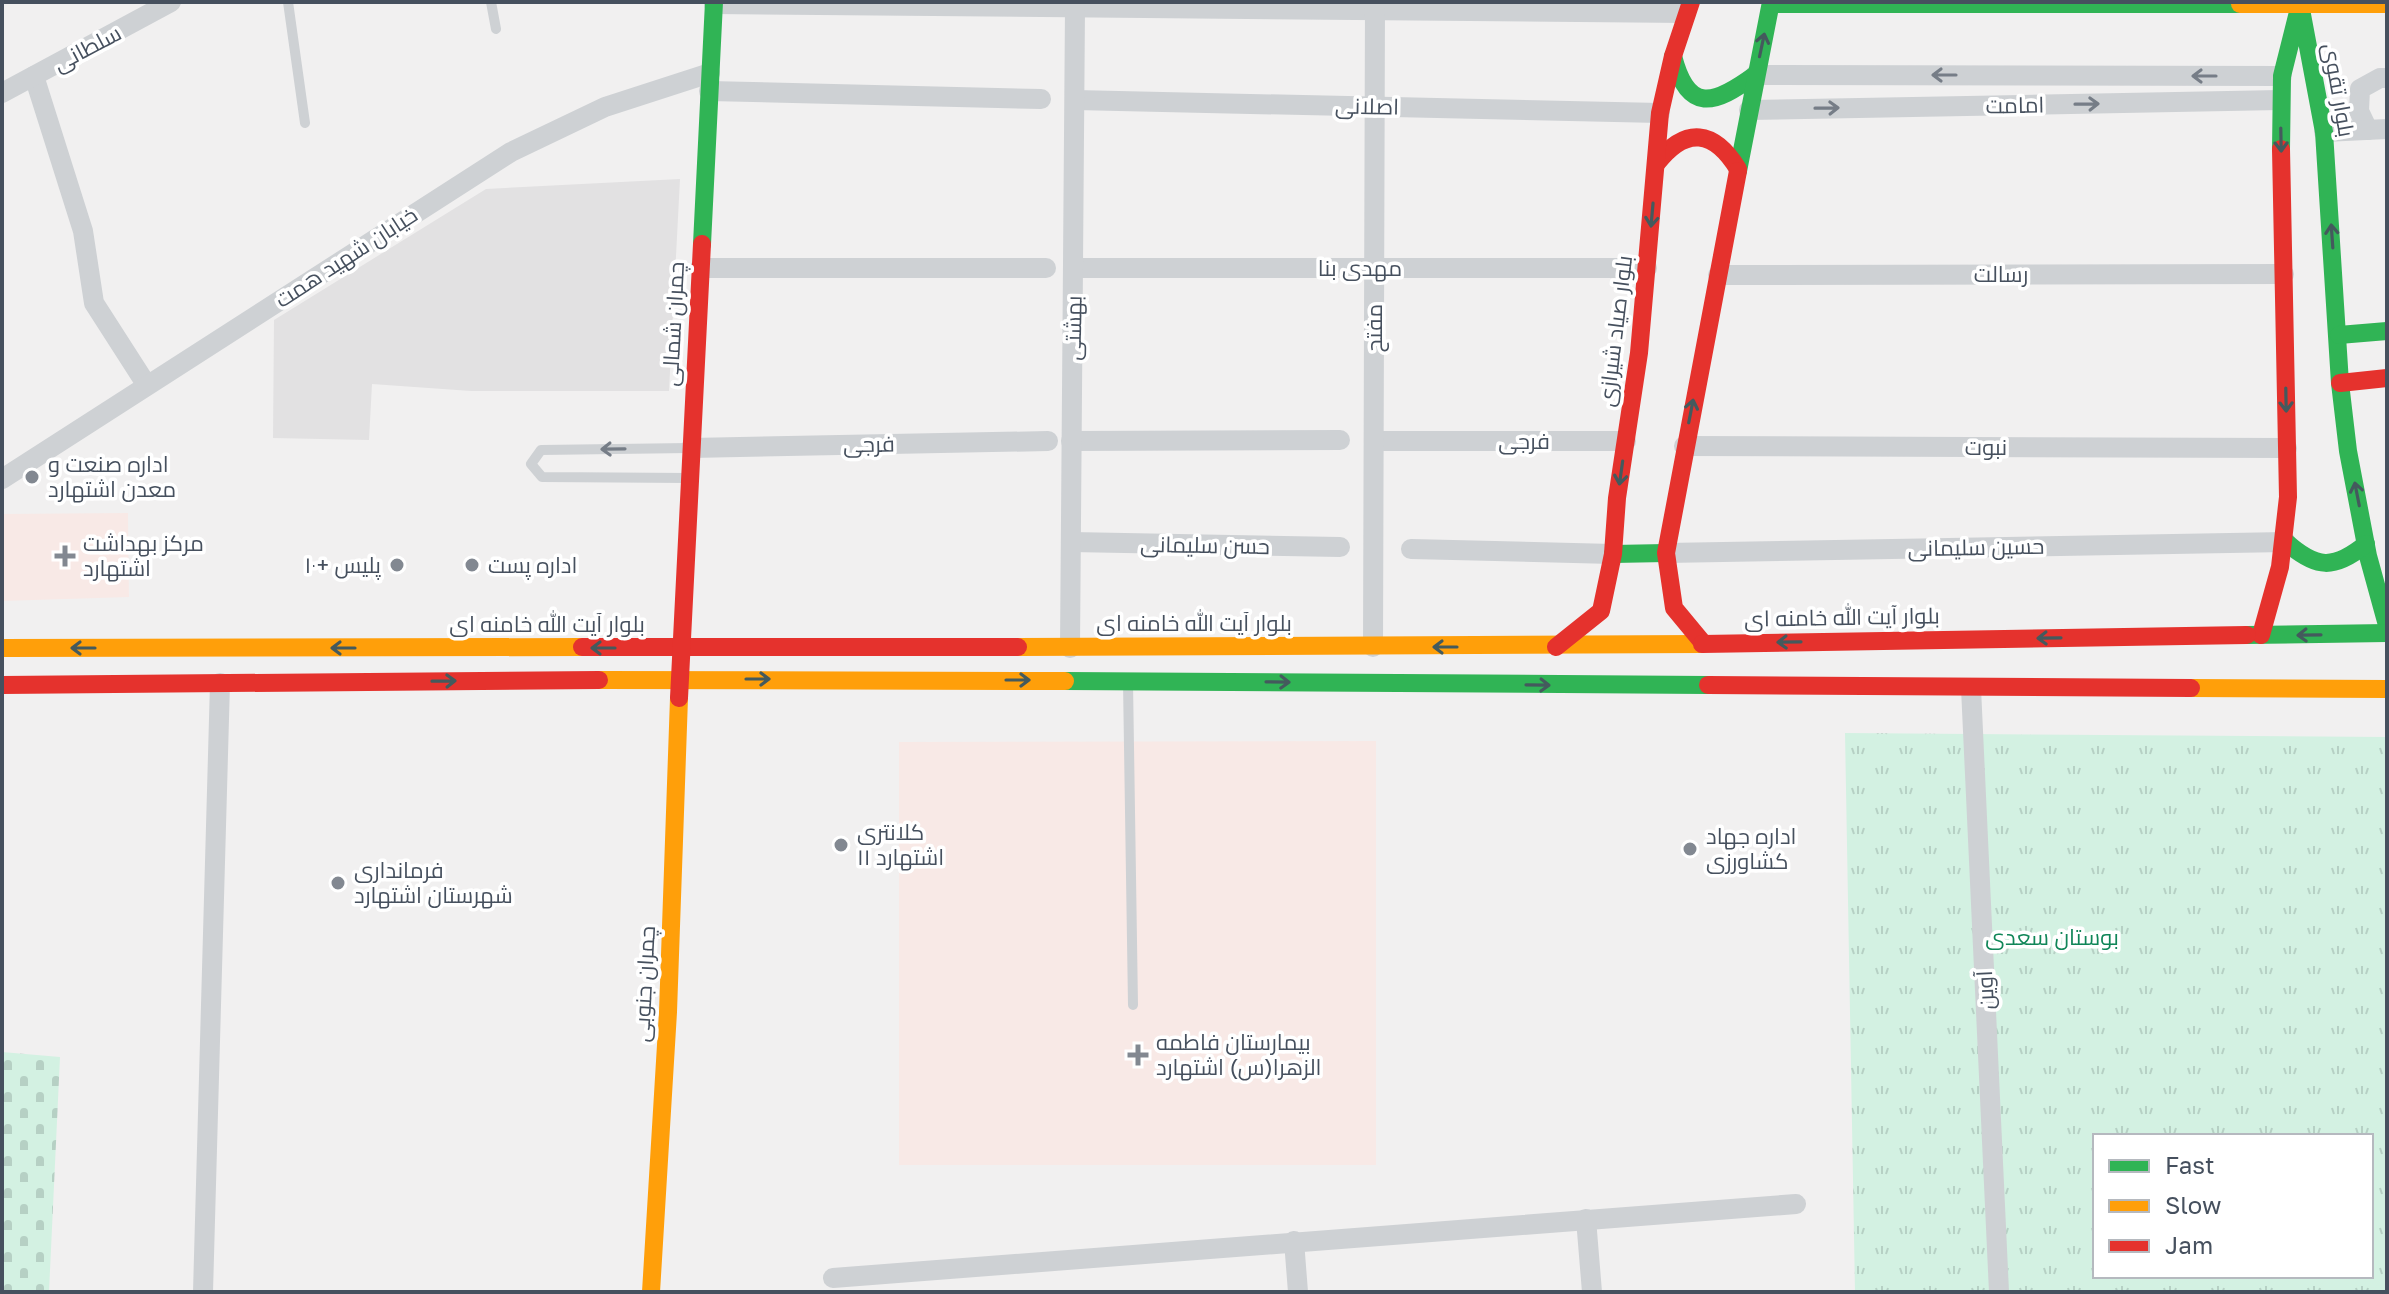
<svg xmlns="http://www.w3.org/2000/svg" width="2389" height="1294" font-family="'Golos Text',Cairo,sans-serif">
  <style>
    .education { fill: #e2e1e2 }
    .medical { fill: #f8e9e6 }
    .cemetery { fill: url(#cemetery-stones) }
    .park { fill: url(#park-tufts); fill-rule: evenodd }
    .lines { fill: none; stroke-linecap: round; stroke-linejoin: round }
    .lane { stroke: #ced1d4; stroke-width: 10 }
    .street { stroke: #ced1d4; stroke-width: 20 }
    .fast { stroke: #30b455; stroke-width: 18 }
    .slow { stroke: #ff9f0a; stroke-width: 18 }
    .jam { stroke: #e5322d; stroke-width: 18 }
    .oneway { stroke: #445a5d }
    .oneway2 { stroke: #767d87 }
    .poi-dot { fill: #828891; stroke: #fff; stroke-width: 3 }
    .labels { text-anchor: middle; stroke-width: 7; stroke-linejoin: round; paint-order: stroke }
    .street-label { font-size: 22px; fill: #46505e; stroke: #fff }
    .poi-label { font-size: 22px; fill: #46505e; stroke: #fff; text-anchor: start }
    .park-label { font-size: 22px; fill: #108658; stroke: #fff }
  </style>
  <defs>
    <pattern id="cemetery-stones" width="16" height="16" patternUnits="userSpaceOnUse" patternTransform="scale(2)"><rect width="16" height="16" fill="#d3f1e2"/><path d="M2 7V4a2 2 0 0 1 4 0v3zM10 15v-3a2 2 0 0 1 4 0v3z" fill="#b6d0c4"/></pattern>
    <pattern id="park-tufts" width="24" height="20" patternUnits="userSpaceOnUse" patternTransform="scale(2)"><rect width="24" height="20" fill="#d3f1e2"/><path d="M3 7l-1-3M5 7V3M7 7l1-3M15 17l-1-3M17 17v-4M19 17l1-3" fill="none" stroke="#b6d0c4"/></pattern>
  </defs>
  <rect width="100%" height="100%" fill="#f1f0f0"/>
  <polygon class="education" points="680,179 669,391 471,391 372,384 369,440 273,438 274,320 486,189"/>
  <g class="medical">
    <polygon points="128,513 129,597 2,601 2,514"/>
    <polygon points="1376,741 1376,1165 899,1165 899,742"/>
  </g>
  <polygon class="cemetery" points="2,1052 60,1057 49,1292 2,1292"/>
  <path class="park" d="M1845 733 2387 737V1292H1855ZM2095 1136H2371V1276H2095Z"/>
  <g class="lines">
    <g class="lane">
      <polyline points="288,2 305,123"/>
      <polyline points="491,2 496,29"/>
      <polyline points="688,478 542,477 531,464 541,450 689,448"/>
      <polyline points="1128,682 1133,1005"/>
    </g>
    <g class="street">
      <polyline points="714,4 1686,13"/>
      <polyline points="1755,75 2282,76"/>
      <polyline points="34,76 83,231 94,303 146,384"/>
      <polyline points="709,91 1041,99"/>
      <polyline points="2,93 171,2"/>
      <polyline points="1075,100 1660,113"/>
      <polyline points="1749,110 2280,100"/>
      <polyline points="2368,130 2359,111 2360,89 2380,78 2387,78"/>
      <polyline points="2324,132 2387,129"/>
      <polyline points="700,268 1046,268"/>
      <polyline points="1073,268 1647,268"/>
      <polyline points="1718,275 2284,274"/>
      <polyline points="1071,441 1340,440"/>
      <polyline points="1374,441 1626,441"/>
      <polyline points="1684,446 2287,448"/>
      <polyline points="691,448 1048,441"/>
      <polyline points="2,479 511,152 605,107 710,73"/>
      <polyline points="1071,542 1340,547"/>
      <polyline points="1411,549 1613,554"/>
      <polyline points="1666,553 2286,542"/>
      <polyline points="1373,647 1375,2"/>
      <polyline points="1070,648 1075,8"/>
      <polyline points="1971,688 1999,1292"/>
      <polyline points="1586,1219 1592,1292"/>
      <polyline points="1294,1241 1298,1292"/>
      <polyline points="833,1278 1796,1204"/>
      <polyline points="203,1292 220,683"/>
    </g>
    <g class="fast">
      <polyline points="1771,4 2240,4"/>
      <path d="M1673 56C1688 114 1714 105 1755 75"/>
      <polyline points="2281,149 2282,76 2300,4 2324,132 2340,383 2348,451 2368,556 2387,625"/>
      <polyline points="1738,171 1771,2"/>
      <polyline points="702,244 714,2"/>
      <polyline points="2339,335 2387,331"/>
      <path d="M2286 542C2316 569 2334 570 2366 544"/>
      <polyline points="1613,554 1666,553"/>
      <polyline points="2247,635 2387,633"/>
      <polyline points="1065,681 1708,685"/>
    </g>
    <g class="slow">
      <polyline points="2240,4 2387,4"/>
      <polyline points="1018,647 1702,644"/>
      <polyline points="2,648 582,647"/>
      <polyline points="599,680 1065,681"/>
      <polyline points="2191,688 2387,689"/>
      <polyline points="651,1292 668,1012 679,698"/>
    </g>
    <g class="jam">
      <path d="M1657 163C1686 126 1714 130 1738 169"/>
      <polyline points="2340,383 2387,378"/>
      <polyline points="2261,635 2280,567 2288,497 2281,149"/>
      <polyline points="1703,643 1674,608 1666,553 1738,171"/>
      <polyline points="1702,644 2247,635"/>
      <polyline points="582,647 1018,647"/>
      <polyline points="1556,647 1601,611 1613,554 1617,498 1639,353 1660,113 1673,56 1691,2"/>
      <polyline points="2,685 599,680"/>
      <polyline points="1708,685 2191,688"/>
      <polyline points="679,698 702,244"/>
    </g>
  </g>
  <defs><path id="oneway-shaft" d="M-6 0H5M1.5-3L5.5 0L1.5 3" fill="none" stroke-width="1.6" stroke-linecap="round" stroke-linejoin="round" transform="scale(2)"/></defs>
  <g class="oneway">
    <use href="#oneway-shaft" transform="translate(1762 45) rotate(-78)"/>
    <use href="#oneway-shaft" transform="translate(2281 140) rotate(89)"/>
    <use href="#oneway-shaft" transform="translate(1652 215) rotate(95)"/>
    <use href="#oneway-shaft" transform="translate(2332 236) rotate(-94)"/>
    <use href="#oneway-shaft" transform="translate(2286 400) rotate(89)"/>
    <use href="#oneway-shaft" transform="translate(1691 411) rotate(-79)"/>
    <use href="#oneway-shaft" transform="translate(1621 473) rotate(98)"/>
    <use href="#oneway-shaft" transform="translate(2357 494) rotate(-101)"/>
    <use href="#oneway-shaft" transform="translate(2309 635) rotate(179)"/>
    <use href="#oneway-shaft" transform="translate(2049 638) rotate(179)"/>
    <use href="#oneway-shaft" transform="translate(1789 642) rotate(179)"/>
    <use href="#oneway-shaft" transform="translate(1445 647) rotate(180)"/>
    <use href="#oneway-shaft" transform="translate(83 648) rotate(-180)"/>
    <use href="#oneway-shaft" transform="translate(343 648) rotate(-180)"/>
    <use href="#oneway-shaft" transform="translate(603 648) rotate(-180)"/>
    <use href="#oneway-shaft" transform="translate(758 679)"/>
    <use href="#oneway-shaft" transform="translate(1018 680)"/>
    <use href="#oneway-shaft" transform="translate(444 681) rotate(-1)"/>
    <use href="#oneway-shaft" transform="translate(1278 682) rotate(1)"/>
    <use href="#oneway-shaft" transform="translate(1538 685) rotate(1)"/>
  </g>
  <g class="oneway2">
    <use href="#oneway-shaft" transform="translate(1944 75) rotate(-180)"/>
    <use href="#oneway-shaft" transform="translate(2204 76) rotate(-180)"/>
    <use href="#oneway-shaft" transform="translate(2087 104) rotate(-1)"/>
    <use href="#oneway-shaft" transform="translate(1827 108) rotate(-1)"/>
    <use href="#oneway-shaft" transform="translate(613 449) rotate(179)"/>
  </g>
  <g class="poi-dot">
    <circle cx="32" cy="477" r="8"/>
    <path d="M61 544h8v8h8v8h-8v8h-8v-8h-8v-8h8z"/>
    <circle cx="397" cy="565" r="8"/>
    <circle cx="472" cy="565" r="8"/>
    <circle cx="841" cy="845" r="8"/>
    <circle cx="1690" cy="849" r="8"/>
    <circle cx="338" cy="883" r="8"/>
    <path d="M1134 1043h8v8h8v8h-8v8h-8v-8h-8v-8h8z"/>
  </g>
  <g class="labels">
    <g class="street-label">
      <text transform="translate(87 48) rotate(-28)" y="8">سلطانی</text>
      <text transform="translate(2339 90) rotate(80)" y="8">بلوار تقوی</text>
      <text transform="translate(2015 105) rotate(-1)" y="8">امامت</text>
      <text transform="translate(1367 106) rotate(1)" y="8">اصلانی</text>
      <text transform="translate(346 257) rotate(-33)" y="8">خیابان شهید همت</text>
      <text x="1360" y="276">مهدی بنا</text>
      <text x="2001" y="282">رسالت</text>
      <text transform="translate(673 324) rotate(-87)" y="8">چمران شمالی</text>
      <text transform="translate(1073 328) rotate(-89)" y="8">بهشتی</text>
      <text transform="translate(1374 328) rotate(-90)" y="8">مفتح</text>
      <text transform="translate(1615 331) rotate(-83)" y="8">بلوار صیاد شیرازی</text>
      <text x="1524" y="449">فرجی</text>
      <text transform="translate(869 444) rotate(-1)" y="8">فرجی</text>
      <text x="1986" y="455">نبوت</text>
      <text transform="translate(1205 545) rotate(1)" y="8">حسن سلیمانی</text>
      <text transform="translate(1976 547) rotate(-1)" y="8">حسین سلیمانی</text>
      <text transform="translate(1842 617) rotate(-1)" y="8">بلوار آیت الله خامنه ای</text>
      <text x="1194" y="631">بلوار آیت الله خامنه ای</text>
      <text x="547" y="632">بلوار آیت الله خامنه ای</text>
      <text transform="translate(644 984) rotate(-87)" y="8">چمران جنوبی</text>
      <text transform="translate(1985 990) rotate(-93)" y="8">آوین</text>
    </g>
    <g class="poi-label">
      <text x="48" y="472">اداره صنعت و<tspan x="48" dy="25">معدن اشتهارد</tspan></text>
      <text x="83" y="551">مرکز بهداشت<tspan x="83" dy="25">اشتهارد</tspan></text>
      <text x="381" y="573" text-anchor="end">پلیس +۱۰</text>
      <text x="488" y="573">اداره پست</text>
      <text x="857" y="840">کلانتری<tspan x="857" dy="25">۱۱ اشتهارد</tspan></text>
      <text x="1706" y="844">اداره جهاد<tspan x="1706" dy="25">کشاورزی</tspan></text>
      <text x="354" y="878">فرمانداری<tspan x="354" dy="25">شهرستان اشتهارد</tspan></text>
      <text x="1156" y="1050">بیمارستان فاطمه<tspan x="1156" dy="25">الزهرا(س) اشتهارد</tspan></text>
    </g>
    <g class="park-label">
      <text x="2052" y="945">بوستان سعدی</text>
    </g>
  </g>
  <rect width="2389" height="1294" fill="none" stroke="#46505e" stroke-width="8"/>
  <rect x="2093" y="1134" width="280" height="144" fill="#ffffff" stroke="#b5b9bf" stroke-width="2"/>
  <rect x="2109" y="1160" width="40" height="12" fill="#30b455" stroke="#b5b9bf" stroke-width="2"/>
  <text x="2165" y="1174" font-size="24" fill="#46505e">Fast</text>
  <rect x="2109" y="1200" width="40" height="12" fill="#ff9f0a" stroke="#b5b9bf" stroke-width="2"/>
  <text x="2165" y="1214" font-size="24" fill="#46505e">Slow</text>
  <rect x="2109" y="1240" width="40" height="12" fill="#e5322d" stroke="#b5b9bf" stroke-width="2"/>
  <text x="2165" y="1254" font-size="24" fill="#46505e">Jam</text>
</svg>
